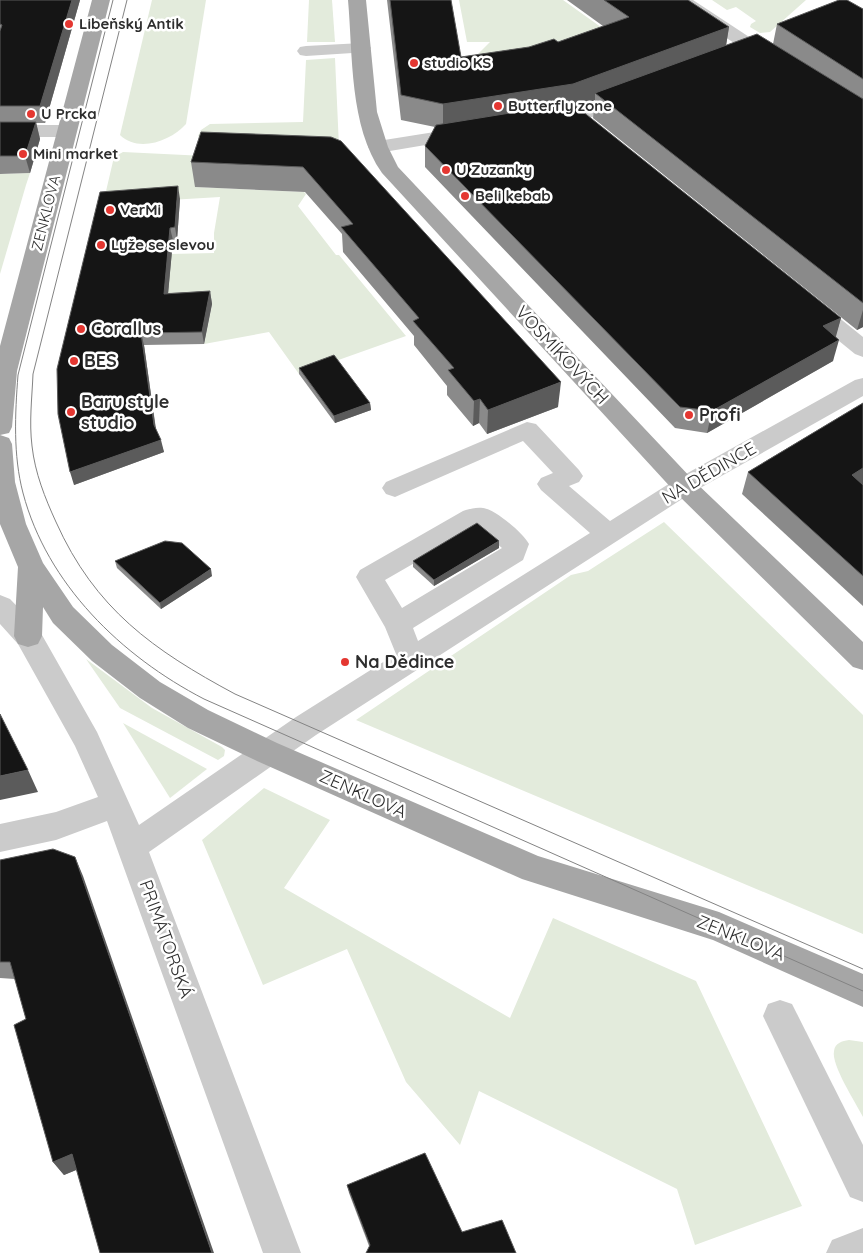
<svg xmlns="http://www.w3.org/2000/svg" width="863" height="1253" font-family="Quicksand,sans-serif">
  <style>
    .green { fill: #e3ebdc }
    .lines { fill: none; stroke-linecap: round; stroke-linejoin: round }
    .minor { fill: #cbcbcb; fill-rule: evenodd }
    .major { fill: #a6a6a6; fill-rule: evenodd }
    .tram { stroke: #838383; stroke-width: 1 }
    .wall { fill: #8a8a8a }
    .shaded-wall { fill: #5b5b5b }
    .building { fill: #151515; stroke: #5b5b5b }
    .poi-dot { fill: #e43731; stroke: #fff; stroke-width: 2 }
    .labels { text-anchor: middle; stroke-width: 5; stroke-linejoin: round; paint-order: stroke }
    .far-poi-label { font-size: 15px; font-weight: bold; fill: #2e2e2e; stroke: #fff; text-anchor: start }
    .far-street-label { font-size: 15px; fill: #2e2e2e; stroke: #fff }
    .poi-label { font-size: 18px; font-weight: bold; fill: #2e2e2e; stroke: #fff; text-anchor: start }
    .street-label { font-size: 18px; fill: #2e2e2e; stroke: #fff }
  </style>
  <rect width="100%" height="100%" fill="#fff"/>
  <g class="green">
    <path d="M152 0H206L186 124C171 141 138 153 120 135Z"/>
    <polygon points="309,0 332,0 335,42 307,42"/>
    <polygon points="459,0 563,0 605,30 460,72 490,42 467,42"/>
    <polygon points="712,0 806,0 770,32 760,33 750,27 751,24 756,21 736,7 727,10"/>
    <polygon points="335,58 339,147 201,140 198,136 201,130 210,124 303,122 306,60"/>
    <polygon points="123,152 205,156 195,187 304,192 306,194 298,206 336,255 339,255 406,336 299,374 269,332 204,344 212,304 158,307 170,254 214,253 214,233 220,197 103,204 114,157"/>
    <polygon points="30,173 26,185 0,274 0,174"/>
    <polygon points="664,522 863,715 863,934 356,720 571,575 588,571"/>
    <polygon points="86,659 152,708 222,747 225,750 224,756 218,760 120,708"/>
    <polygon points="123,723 207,769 170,798"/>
    <polygon points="264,788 330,820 284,888 510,1018 553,918 696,981 802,1206 695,1245 677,1189 479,1091 460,1145 406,1082 347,949 263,985 202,840"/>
    <path d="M849 1040 863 1042V1117C856 1103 831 1065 834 1051 835 1043 842 1041 849 1040Z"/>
  </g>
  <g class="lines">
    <g class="minor">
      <polygon points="672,0 693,0 778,56 781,60 778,64 772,65 766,64 675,4"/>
      <polygon points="362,43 368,44 371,48 368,52 306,56 300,55 297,51 300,47 306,46"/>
      <path d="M628 90 635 92 637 96 635 100C609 110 568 131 541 124L538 120 541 116 571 111Z"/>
      <polygon points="0,125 67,125 74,127 77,131 74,135 67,137 0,137"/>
      <polygon points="466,127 473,129 476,133 473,137 378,153 371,151 368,147 371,143 378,141"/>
      <polygon points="809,298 817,300 863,337 863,357 855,354 801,310 798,305 801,300"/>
      <path d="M863 378V396L693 492 316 735 149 852 301 1253H263L107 821 56 840 0 852V824L56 812 98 797 75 746 18 644 0 624V595L10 599 38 628 97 732 139 825 296 717 396 654 385 627 356 577 360 570 463 511C469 509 476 507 483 508 495 509 523 533 529 544L523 560 413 628 418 641 590 533 541 490 537 484 541 478 553 473 523 441 395 497 386 494 382 488 386 482 527 422 536 424 579 470 583 476 579 482 569 486 610 521 675 480 855 380ZM477 527 502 548 402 608 385 580Z"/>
      <polygon points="780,1000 792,1004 863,1145 863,1202 850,1197 763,1016 768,1004"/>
      <polygon points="863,1228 863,1253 826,1253 832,1240"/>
    </g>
    <g class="major">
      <polygon points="92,0 110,0 17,371 12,427 9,433 0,435 9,438 12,444 15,482 26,524 43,563 73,607 112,645 160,682 208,710 277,743 538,856 719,912 863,974 863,1007 713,940 522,879 257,761 188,728 140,698 92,661 53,623 43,607 42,636 38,644 28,647 18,644 14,636 18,567 0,524 0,346"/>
      <path d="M348 0H366L377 112 388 147 398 167 693 480 863 642V670L853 667 675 492 382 173C349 126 353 55 348 0Z"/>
    </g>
    <g class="tram">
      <path d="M113 0 18 375C15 414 13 455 23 493 47 584 121 656 204 699L863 991"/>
      <path d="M127 0 33 374C32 398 29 422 32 446 35 473 45 498 56 522 95 609 153 650 235 694L863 969"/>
    </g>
  </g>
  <g class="wall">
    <polygon points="0,0 80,0 45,123 36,123 40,139 30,173 0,174"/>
    <polygon points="387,0 451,0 461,57 529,47 558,42 603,26 567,0 688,0 729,27 726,45 773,44 777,24 863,9 863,327 857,330 593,118 595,100 577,107 841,318 835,337 833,361 707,433 675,428 425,167 425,146 435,127 401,120"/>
    <polygon points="331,137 558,407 487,434 479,423 473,426 447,395 447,386 414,345 414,336 343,252 342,234 305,192 195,187 191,162"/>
    <polygon points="180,199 177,240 173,240 168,293 210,291 212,304 204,344 144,345 156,429 164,452 74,485"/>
    <polygon points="299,368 370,403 371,410 335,423 299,374"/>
    <polygon points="863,403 863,606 742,494 748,472"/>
    <polygon points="499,548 434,586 413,567 413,561"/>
    <polygon points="115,561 212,576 161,609 117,568"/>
    <polygon points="0,860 83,876 76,1170 64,1175 53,1162 26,1019 15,979 0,978"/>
    <polygon points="347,1185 462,1232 369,1246 349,1193"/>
  </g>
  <g class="shaded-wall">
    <polygon points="72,0 80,0 45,123 40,106"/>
    <polygon points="729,27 725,52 595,93 595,100 571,109 443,129 443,104"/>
    <polygon points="36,122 40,139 30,173 25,156"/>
    <polygon points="178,186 180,199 177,240 175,227"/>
    <polygon points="170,228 173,240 167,306 164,294"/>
    <polygon points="210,291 212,304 204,344 202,332"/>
    <polygon points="863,310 863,327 857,330"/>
    <polygon points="841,318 835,340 823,326"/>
    <polygon points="141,333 144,345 157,438 154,425"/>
    <polygon points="839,340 833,361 707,433 712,411"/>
    <polygon points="561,382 558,407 487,434 488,410"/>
    <polygon points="480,399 479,423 473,426 474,401"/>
    <polygon points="370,403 371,410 335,423 334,416"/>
    <polygon points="161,440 164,452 74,485 70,472"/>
    <polygon points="863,468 863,485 852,475"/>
    <polygon points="499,541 499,548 434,586 434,580"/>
    <polygon points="211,569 212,576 161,609 160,603"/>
    <polygon points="28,770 38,792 0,800 0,776"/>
    <polygon points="75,857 83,876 214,1253 212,1253"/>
    <polygon points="72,1154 81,1168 64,1175 53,1162"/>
  </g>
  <g class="building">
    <polygon points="0,0 72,0 40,106 0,106 0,31 2,25 0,24"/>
    <polygon points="390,0 451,0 461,57 529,47 554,39 558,42 629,17 604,0 688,0 729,27 573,84 443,104 401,95"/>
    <polygon points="839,0 847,0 863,9 863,79 777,24"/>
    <polygon points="757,34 863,99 863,303 595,93"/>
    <polygon points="572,103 841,318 823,326 839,340 712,411 680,407 425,146 436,125"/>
    <polygon points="0,122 36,122 25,156 0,156"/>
    <polygon points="201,132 331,137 341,141 561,382 488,410 480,399 474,401 448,370 454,368 413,321 419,318 341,227 353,224 303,167 191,162"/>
    <polygon points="178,186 175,227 170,228 164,294 210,291 202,332 141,333 154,425 161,440 70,472 58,414 57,369 100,192"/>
    <polygon points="334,355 370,403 334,416 299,368"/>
    <polygon points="863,403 863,468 852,475 863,485 863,576 748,472"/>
    <polygon points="477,523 499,541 434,580 413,561"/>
    <polygon points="165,541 182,543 211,569 160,603 115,561"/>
    <polygon points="0,714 28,770 0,776"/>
    <polygon points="53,849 75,857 212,1253 100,1253 72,1154 53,1162 14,1025 26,1019 10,962 0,962 0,860"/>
    <polygon points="425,1153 462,1232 502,1220 516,1253 366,1253 370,1245 347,1185"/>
  </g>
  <g class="poi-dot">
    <circle cx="69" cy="24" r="5"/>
    <circle cx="414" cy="63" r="5"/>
    <circle cx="498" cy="106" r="5"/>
    <circle cx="31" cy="114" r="5"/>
    <circle cx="23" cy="154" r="5"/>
    <circle cx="446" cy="170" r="5"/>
    <circle cx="465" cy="196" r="5"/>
    <circle cx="110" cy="210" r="5"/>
    <circle cx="101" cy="245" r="5"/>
    <circle cx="81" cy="329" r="5"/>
    <circle cx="74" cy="361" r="5"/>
    <circle cx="71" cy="412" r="5"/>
    <circle cx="689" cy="415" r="5"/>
    <circle cx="345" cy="662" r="5"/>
  </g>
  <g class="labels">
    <g class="far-poi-label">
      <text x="79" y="29">Libeňský Antik</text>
      <text x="424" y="68">studio KS</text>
      <text x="508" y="111">Butterfly zone</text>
      <text x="41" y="119">U Prcka</text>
      <text x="33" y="159">Mini market</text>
      <text x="456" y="175">U Zuzanky</text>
      <text x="475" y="201">Beli kebab</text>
      <text x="120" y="215">VerMi</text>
      <text x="111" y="250">Lyže se slevou</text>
    </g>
    <g class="far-street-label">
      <text transform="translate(46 213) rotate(-76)" y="5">ZENKLOVA</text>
    </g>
    <g class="poi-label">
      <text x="91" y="335">Corallus</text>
      <text x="84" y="367">BES</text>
      <text x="81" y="408">Baru style<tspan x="81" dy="21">studio</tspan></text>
      <text x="699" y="421">Profi</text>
      <text x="355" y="668">Na Dědince</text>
    </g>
    <g class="street-label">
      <text transform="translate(562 355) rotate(47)" y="6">VOSMÍKOVÝCH</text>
      <text transform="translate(709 473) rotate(-30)" y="6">NA DĚDINCE</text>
      <text transform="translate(363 794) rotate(24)" y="6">ZENKLOVA</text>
      <text transform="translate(741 938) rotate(22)" y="6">ZENKLOVA</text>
      <text transform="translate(166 939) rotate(70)" y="6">PRIMÁTORSKÁ</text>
    </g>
  </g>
</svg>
